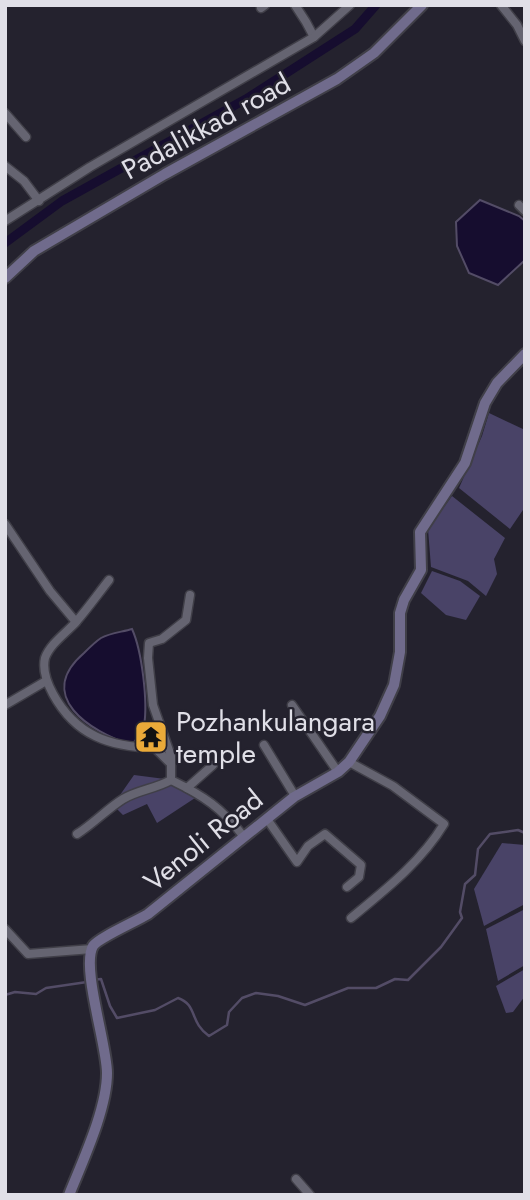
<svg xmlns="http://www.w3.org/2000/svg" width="530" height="1200" font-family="Jost,sans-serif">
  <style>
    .green { fill: #494367 }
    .water { fill: #160d2f; stroke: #534c66; stroke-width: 2 }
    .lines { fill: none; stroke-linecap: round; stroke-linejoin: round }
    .stream { stroke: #534c66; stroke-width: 2.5 }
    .canal { stroke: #160d2f; stroke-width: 9 }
    .street-casing { stroke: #403f48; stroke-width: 11 }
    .secondary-casing { stroke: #403f48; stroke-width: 14 }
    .street { stroke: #656471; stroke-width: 8 }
    .secondary { stroke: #706b8c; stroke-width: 10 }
    .labels { text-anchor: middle; stroke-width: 5; stroke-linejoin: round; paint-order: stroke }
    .street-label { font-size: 28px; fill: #e0dfe7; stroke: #24222e }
    .poi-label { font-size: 28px; fill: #e0dfe7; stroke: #24222e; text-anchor: start }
  </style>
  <rect width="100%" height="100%" fill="#24222e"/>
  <g class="green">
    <polygon points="489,413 525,430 525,507 510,529 459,488 482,436"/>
    <polygon points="452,496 505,538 494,559 497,574 486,596 468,581 431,567 428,529"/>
    <polygon points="432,571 460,581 480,596 466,620 446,615 421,593"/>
    <polygon points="134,775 165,779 195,798 157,823 147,804 123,815 113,805"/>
    <polygon points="502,843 525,845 525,904 484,926 474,889"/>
    <polygon points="525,909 525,965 498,981 486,929"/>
    <polygon points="525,969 525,996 513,1012 506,1013 496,986"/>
  </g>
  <g class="water">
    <polygon points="480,200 519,216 525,221 525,260 498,285 469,273 457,246 456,222"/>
    <path d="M132 629C142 651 148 702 144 726 142 733 136 739 132 745 90 732 34 696 84 653 89 648 95 642 101 638 110 633 122 632 132 629Z"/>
  </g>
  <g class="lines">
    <g class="stream">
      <path d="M93 980 101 979 110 1006 117 1018 155 1010 178 998C198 1005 189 1022 209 1036L227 1025 229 1012 242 998 256 993 278 996 305 1005 348 988H376L395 979 408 980 441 947 462 918 460 912 465 884 475 875 478 849 490 834 518 830 525 833"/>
      <polyline points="5,995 15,992 36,994 46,988 87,982"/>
    </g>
    <polyline class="canal" points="5,243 62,201 246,99 355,29 376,5"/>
    <defs>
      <g id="street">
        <polyline points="295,5 306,22 314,37"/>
        <polyline points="501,5 517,25 525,41"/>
        <polyline points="261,8 265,5"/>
        <polyline points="5,113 26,137"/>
        <polyline points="5,166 24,181 39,201"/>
        <polyline points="519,205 525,211"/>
        <polyline points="5,221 90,167 314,37 350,5"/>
        <polyline points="5,524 50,591 76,622"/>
        <path d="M109 580C98 594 88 608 76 622 66 633 50 644 45 658 42 671 47 683 53 694 76 736 110 747 155 748L169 762"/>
        <path d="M190 595 186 620 162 639 149 643 148 658 153 705 171 756V780C204 796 222 808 244 837"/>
        <polyline points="5,705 46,681"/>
        <polyline points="292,705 338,772"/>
        <polyline points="264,745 295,796"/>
        <path d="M349 762 393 786 444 824C421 862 385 890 351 918"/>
        <polyline points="187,788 213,765"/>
        <polyline points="267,819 297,862 308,846 325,834 361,865 359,877 347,887"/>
        <path d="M77 834C93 824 107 809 123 799 138 790 155 789 171 780"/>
        <polyline points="5,929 28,954 92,949"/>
        <polyline points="296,1179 310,1195"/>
      </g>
      <g id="secondary">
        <polyline points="5,278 34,251 165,174 337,79 374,53 422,5"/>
        <path d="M69 1195C83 1160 107 1109 107 1073 107 1045 81 967 93 946 98 938 137 921 148 914L294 797 338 772 349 762 380 716 394 685 400 652V613L404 600 421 570 420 532 465 463 485 403 497 383 525 354"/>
      </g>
    </defs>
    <use href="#street" class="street-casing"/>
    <use href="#secondary" class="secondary-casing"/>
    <use href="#street" class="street"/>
    <use href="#secondary" class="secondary"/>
  </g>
  <defs>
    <symbol id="temple-square" viewBox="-11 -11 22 22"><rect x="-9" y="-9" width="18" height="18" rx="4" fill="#eaaa39" stroke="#24222e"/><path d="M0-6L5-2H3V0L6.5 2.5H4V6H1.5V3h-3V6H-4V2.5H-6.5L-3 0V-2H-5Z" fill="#111"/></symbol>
  </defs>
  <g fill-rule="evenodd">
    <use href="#temple-square" x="132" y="718" width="38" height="38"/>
  </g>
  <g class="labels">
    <g class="street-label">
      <text transform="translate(206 126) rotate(-29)" y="10">Padalikkad road</text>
      <text transform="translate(203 840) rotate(-39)" y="10">Venoli Road</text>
    </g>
    <g class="poi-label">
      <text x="176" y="731">Pozhankulangara<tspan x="176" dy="32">temple</tspan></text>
    </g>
  </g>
  <rect width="530" height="1200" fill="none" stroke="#e0dfe7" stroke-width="14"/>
</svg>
